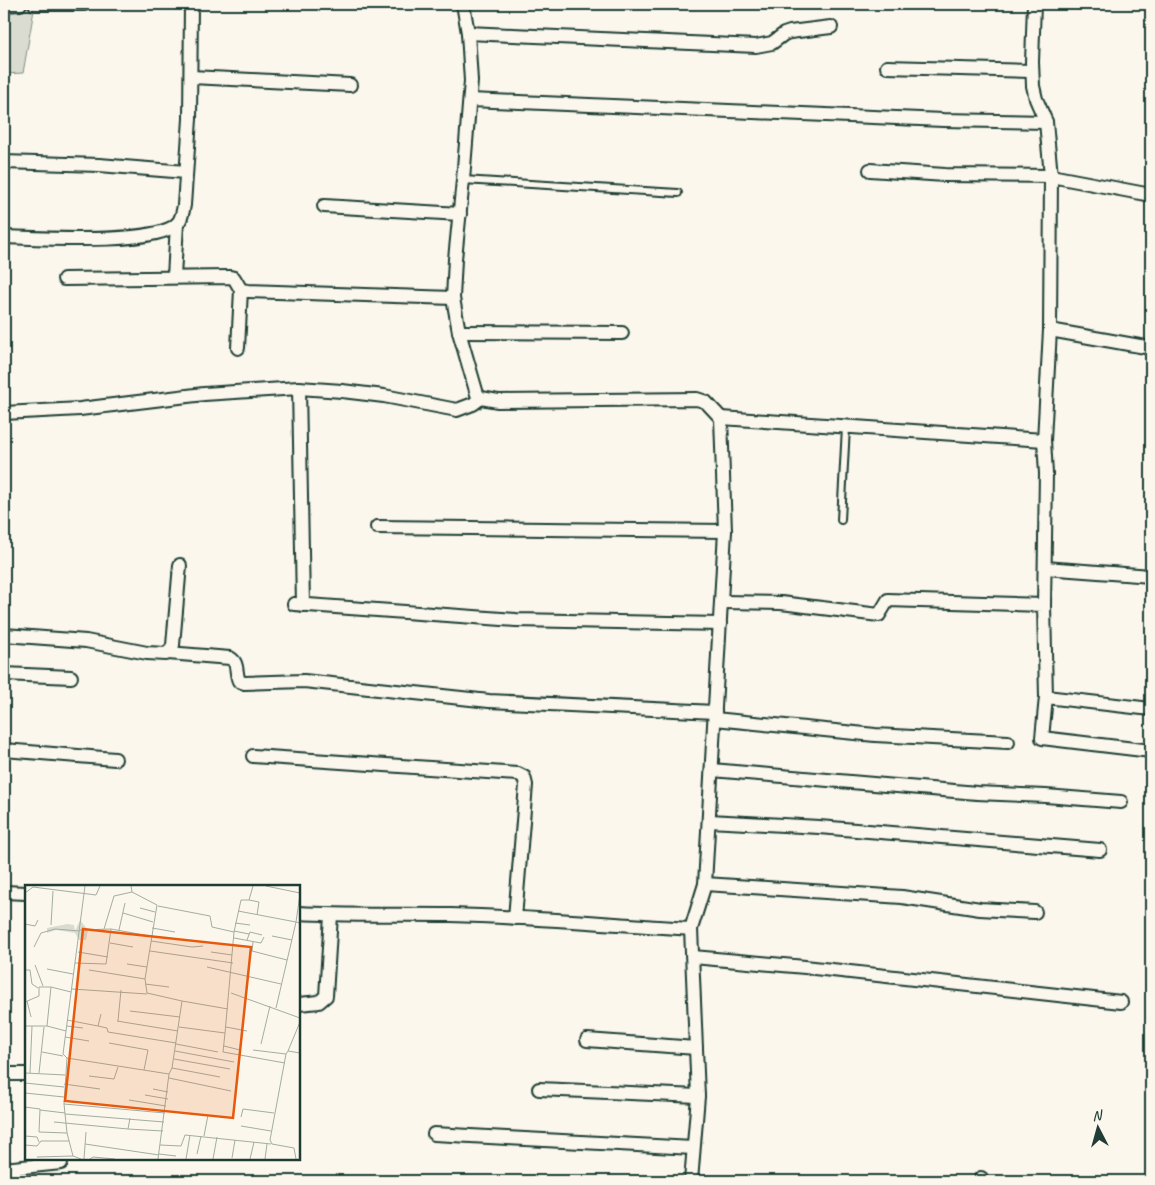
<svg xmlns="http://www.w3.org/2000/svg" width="1155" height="1185" font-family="Caveat,sans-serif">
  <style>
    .green { fill: #dbdcd1; stroke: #7d8c82 }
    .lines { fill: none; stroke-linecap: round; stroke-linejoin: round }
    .service-casing { stroke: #1f3d34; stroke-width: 10 }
    .minor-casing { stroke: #1f3d34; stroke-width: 16 }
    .service { stroke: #fbf7ec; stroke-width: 6 }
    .minor { stroke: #fbf7ec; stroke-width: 12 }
    .inset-road { fill: none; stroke: #a3ada2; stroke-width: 1 }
    .view { fill: #e8590c; fill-opacity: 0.15; stroke: #e8590c; stroke-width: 2.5 }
    .inset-edge { fill: none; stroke: #1f3d34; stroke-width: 2.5 }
  </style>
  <rect width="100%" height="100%" fill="#fbf7ec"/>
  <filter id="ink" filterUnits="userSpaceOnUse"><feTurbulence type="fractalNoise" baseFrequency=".02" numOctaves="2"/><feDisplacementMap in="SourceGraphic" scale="10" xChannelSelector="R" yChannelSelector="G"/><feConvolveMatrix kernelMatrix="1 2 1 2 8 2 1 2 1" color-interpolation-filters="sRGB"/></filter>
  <g filter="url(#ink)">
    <polygon class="green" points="4,4 35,4 23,73 4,74"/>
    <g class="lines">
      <defs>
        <g id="service">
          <polyline points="463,180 678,193"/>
          <polyline points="841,520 846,427"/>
        </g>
        <g id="minor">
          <polyline points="35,4 84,4"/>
          <polyline points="1034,4 1032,62 1033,86 1036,99 1046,122 1051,176 1050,330 1044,440 1046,474 1044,605"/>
          <polyline points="4,5 20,4"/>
          <polyline points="468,33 756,46 772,43 784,34 790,32 831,27"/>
          <polyline points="887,67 1032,71"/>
          <polyline points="191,77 350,85"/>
          <polyline points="470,100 943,120 1046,122"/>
          <polyline points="4,162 99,165 186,172"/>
          <polyline points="870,170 945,175 1051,176 1151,195"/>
          <polyline points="324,206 460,214"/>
          <path d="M4 237C37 238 157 246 178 223 182 218 183 211 184 205L190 119 191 4"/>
          <polyline points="174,277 177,224"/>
          <polyline points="64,279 230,277 234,278 241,290 248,291 453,298"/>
          <polyline points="1050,330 1151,348"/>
          <polyline points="459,332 622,333"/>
          <polyline points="238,348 241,290"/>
          <polyline points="299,388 303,605"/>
          <polyline points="4,413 80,409 204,394 299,388 342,391 384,396 457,410 473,404 481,398"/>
          <polyline points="721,418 1044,440"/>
          <polyline points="377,527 725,531"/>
          <polyline points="1045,568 1151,576"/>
          <polyline points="722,602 781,603 879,615 888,600 1044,605 1046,697 1042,738 1151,751"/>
          <polyline points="294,604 516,620 720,624"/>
          <polyline points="4,635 86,641 147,653 166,654 171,650 173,645 180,565"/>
          <path d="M168 653 230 658C239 663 235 673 239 681L244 683 304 681 489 701 715 712"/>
          <polyline points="4,674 71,677"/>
          <polyline points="1046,697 1151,709"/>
          <polyline points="715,719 875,735 1008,742"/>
          <polyline points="4,750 115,759"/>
          <polyline points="253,756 518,774 524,777 526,785 515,918"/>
          <polyline points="712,770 977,793 1046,796 1121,802"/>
          <polyline points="709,821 819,827 1100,850"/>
          <polyline points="705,884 902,897 980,909 1035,912"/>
          <polyline points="4,892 26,893"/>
          <path d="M299 913C350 916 400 914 451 915 531 917 611 924 691 929L705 884 725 531 721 418 706 402 697 399 498 401 481 398 477 394 459 332 453 298 455 259 463 180 471 81 468 33 463 4"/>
          <polyline points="691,929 698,1096 691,1181"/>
          <polyline points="693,957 805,967 1121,1002"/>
          <polyline points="299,1004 319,1002 326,996 331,915"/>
          <polyline points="587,1040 696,1048"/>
          <polyline points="4,1074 26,1074"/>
          <polyline points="539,1089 698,1096"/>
          <polyline points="434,1134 693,1148"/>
          <polyline points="4,1169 61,1163"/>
          <polyline points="981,1181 981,1178"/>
        </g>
      </defs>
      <use href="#service" class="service-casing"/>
      <use href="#minor" class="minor-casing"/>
      <use href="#service" class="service"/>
      <use href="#minor" class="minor"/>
    </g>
  </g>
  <g transform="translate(25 885)">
    <rect width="275" height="275" fill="#fbf7ec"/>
    <path d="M55 35 63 45 61 55H54L50 48 31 45 22 48V43L42 39 49 40 50 46Z" fill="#dbdcd1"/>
    <path class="inset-road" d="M241 1 275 8M0 8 8 2 71 10 75 1M275 9 271 37 275 38M224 15 234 17 232 30M133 21 185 31 187 42 209 47 216 15H224L228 1M115 23 130 27M213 26 271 37 251 123M98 28 128 37M210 38 225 40M0 39 10 41 13 35M26 40 28 6M127 43 150 47M79 44 89 11 107 7M55 45 86 44 125 51M94 45 100 18M209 46 224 49M247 51 267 55M209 53 236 58 239 52M222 55 225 47 237 50M126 56 167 62 178 61M228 57 227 66 262 75M85 58 108 62M9 62 16 48 30 44 55 46M125 66 208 78M53 67 83 72M186 67 207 70M50 78 81 79 86 44M102 79 122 82M10 80 18 101M182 82 256 99M22 84 48 89M0 85H5L7 99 13 103M64 85 120 94M120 99 144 102M47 104 122 109M206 108 275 133M2 116 6 132M157 116 203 124M0 117 14 111V102H26M105 126 155 132M42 135 73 141 76 129M92 136 153 146M93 136 96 105M0 141H22L26 102 46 107M22 141 41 146M42 141 58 143M73 141 82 143 83 147 151 158M154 142 200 148 198 167 260 178M201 142 222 146M200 148 209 47M40 152 64 156M84 158 123 165 119 185M151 159 193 167M236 159 245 121M199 161 215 165M228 165 261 169M150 166 209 177M263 166 275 137M17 167 38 171M42 173 144 189 147 183 157 116 122 108 120 94 132 20 107 7 106 1M149 174 205 184M147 183 195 192M0 188 40 190M5 188 7 141M14 188 19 142M64 191 89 194 93 182M144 193 206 206M0 198 39 202M39 199 75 204M128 204 143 207M0 208 39 212M120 210 143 214M104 215 141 221M39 219 140 228M0 222 15 224 14 247 42 248M15 225 40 228M40 229 139 237M216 232 218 224 249 228M29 237 103 244 105 233M216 241 246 246M103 244 138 246M0 251 12 252 14 257M179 251 183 230M60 259 134 270M0 260 12 261 16 256H44M135 260 156 261 160 250 246 259M134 269 151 271M172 269 176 251M12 272 48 271M207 273 210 255M56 274 48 271 42 248 39 219 42 173 38 169 60 1M59 274 61 247M65 274 68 272 90 274M133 274 144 189M161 274 165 250M188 274 192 252M225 274 229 257M240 274 242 259M271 274 269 263 247 259 245 255 261 169 263 166 275 168"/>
    <path class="view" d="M58 44 226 62 208 233 40 216Z"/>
    <rect width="275" height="275" class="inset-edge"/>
  </g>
  <rect width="1155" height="1185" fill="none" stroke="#fbf7ec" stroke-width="20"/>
  <rect x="10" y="10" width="1135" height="1165" fill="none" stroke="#1f3d34" stroke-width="2" filter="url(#ink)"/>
  <g transform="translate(1098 1128) rotate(354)" stroke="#fbf7ec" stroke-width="4" paint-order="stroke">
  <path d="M0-4L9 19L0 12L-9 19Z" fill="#1f3d34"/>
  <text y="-8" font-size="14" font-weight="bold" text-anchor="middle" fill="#1f3d34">N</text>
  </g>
</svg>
